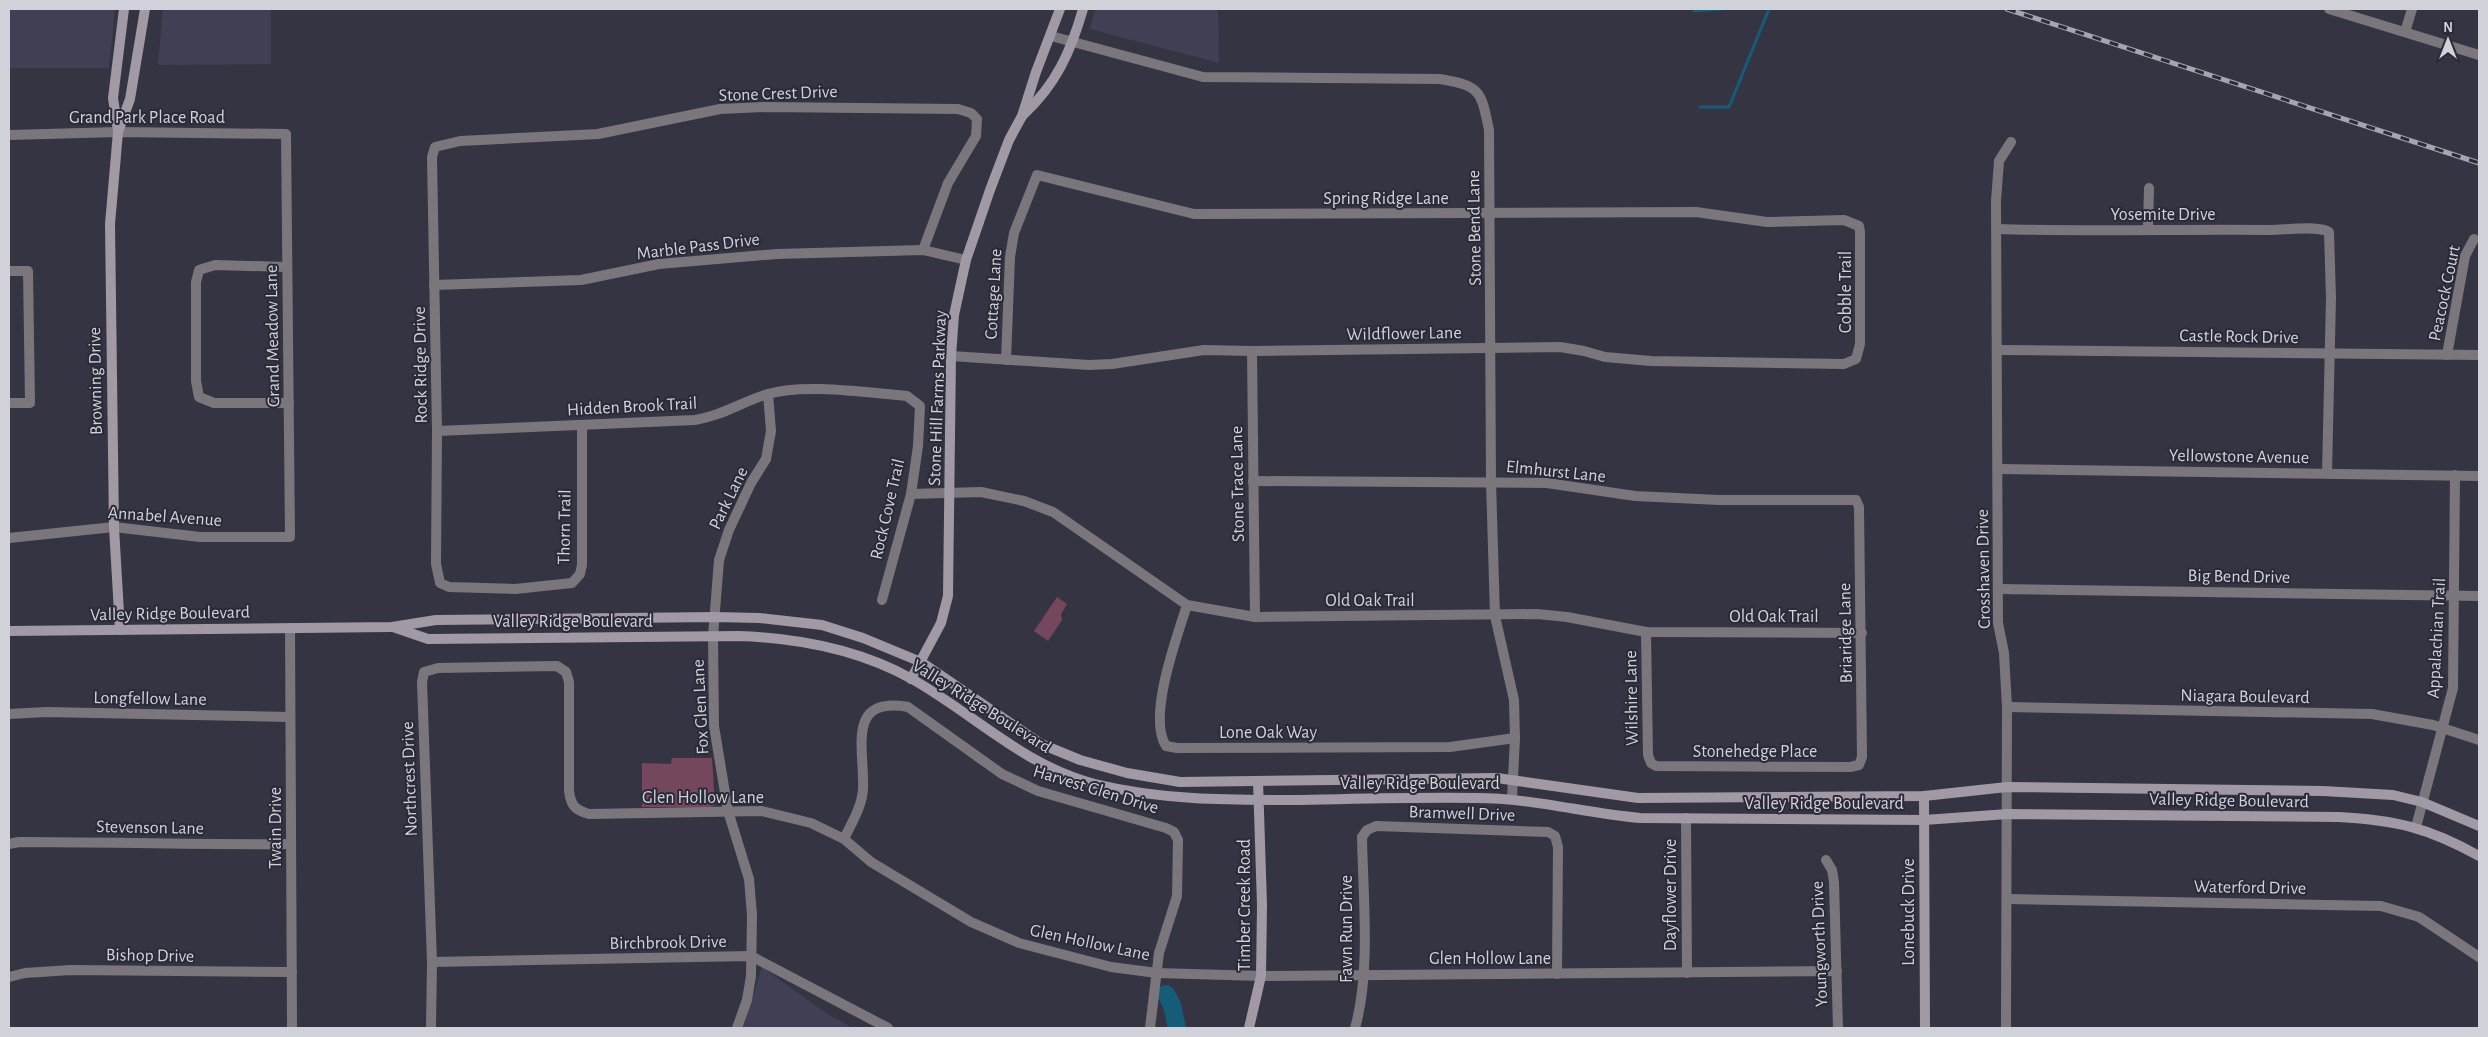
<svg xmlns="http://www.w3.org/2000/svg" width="2488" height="1037" font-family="'Alegreya Sans',sans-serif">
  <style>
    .built { fill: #403f53 }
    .green { fill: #74475d }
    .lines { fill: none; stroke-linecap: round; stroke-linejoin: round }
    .stream { stroke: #155c76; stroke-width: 3 }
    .river { stroke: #155c76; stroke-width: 18 }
    .street { stroke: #7b767c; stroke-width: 10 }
    .secondary { stroke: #a199a3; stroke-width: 10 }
    .rail-casing { stroke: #a5a5af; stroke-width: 5 }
    .rail { stroke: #2b2a38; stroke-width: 3; stroke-dasharray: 9; stroke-linecap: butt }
    .labels { text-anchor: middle; stroke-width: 4; stroke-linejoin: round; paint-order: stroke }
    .street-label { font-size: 18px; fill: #d1d1da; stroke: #2b2a38 }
  </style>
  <rect width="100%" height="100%" fill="#353443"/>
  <g class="built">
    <polygon points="9,9 115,9 109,68 9,68"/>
    <polygon points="163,9 271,9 271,64 158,65"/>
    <polygon points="1095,9 1218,9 1219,63 1090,29"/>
    <polygon points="762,967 829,1015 853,1028 743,1028"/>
  </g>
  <g class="green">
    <polygon points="1057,597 1067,604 1061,614 1062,620 1048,641 1034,631"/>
    <polygon points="672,758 712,758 715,805 710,807 642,807 642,763 671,764"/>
  </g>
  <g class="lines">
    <g class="stream">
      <polyline points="1694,11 1722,9"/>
      <polyline points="1700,107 1729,107 1769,9"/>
    </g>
    <polyline class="river" points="1166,994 1172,1005 1177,1028"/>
    <g class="street">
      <polyline points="2329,9 2479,55"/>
      <polyline points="2405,32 2412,9"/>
      <path d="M1051 36 1203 77 1440 79C1481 86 1481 91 1489 130L1491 481 1495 616 1514 700 1515 738 1512 799"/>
      <polyline points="9,135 118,132 286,134 290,537 200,537 114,527 9,538"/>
      <path d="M1997 229C2088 232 2179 229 2270 230 2285 230 2317 225 2329 232L2331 298 2327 473"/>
      <polyline points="2148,229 2149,188"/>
      <polyline points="287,267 215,265 199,270 196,282 196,381 199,397 214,403 289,403"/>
      <polyline points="9,271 28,271 30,403 9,403"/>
      <polyline points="434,285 581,280 659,264 777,254 923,250 966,260"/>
      <polyline points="1998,350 2479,355"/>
      <polyline points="1252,351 1255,617"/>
      <polyline points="2447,355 2465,256 2474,239"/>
      <polyline points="951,356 1089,365 1112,364 1204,350 1252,351 1560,347 1584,351 1605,357 1651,361 1844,364 1856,359 1860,344 1860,232 1859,226 1844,220 1767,222 1696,212 1194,214 1037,175 1014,233 1010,257 1006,360"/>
      <polyline points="582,425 582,565 580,574 572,583 515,589 449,587 440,583 436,564 437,431 432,157 435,147 460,141 598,134 720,109 765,107 958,109 971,113 977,119 976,136 948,183 923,250"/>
      <path d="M437 431 695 420C722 416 743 401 768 394 805 383 868 393 907 396L920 406 918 446 911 494 882 600"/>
      <polyline points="1999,469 2479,476"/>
      <polyline points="1253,481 1547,483 1635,496 1719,500 1856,500 1859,507 1862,757 1859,765 1850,767 1656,766 1651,763 1648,755 1646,632"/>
      <polyline points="911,494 981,492 1024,501 1053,512 1187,605 1255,617 1537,614 1567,617 1646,632 1862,633"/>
      <polyline points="1998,589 2479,596"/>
      <path d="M1187 605C1177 637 1147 717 1166 746L1177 748 1450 747 1515 738"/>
      <polyline points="290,628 292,1028"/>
      <polyline points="2007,707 2372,714 2433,725 2479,740"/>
      <polyline points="9,714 46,712 290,717"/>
      <polyline points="1686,818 1687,973"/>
      <polyline points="2416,827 2453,688 2455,475"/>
      <path d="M844 839C851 824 862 807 863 789 865 750 845 696 908 707L1002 774 1038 791 1166 828 1174 832 1178 840 1177 896 1159 953 1150 1028"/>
      <path d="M9 844 19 842C110 842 200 845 291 844"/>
      <polyline points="1826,860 1832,870 1834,882 1838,1028"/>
      <polyline points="2008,899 2381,906 2419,917 2479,957"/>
      <polyline points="432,962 751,956 888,1028"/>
      <polyline points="9,977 25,973 71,970 292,972"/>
      <path d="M431 1028 432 962 422 682 424 672 438 668 557 666 566 672 569 682V791C571 806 575 810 589 814L762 811 811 823 844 839 871 862 971 922 1019 943 1111 967 1157 973 1261 976 1837 971"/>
      <polyline points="737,1028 747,1000 751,976 752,915 749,879 728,811 714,726 713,636 719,560 729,530 751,483 766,459 771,431 768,394"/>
      <path d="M1355 1028C1371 972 1363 897 1362 837L1367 830 1376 826 1548 832 1555 836 1558 847 1557 974"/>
      <polyline points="2006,1028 2007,707 2004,653 1998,623 1996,201 1999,161 2011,142"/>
    </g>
    <g class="secondary">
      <path d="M1023 115C1056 85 1071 51 1083 9"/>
      <polyline points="118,131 113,98 124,9"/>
      <path d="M393 627 428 639 739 636C798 638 860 650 912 679 974 714 1024 766 1095 784 1161 800 1225 800 1292 800 1353 799 1415 797 1476 798 1531 798 1585 813 1640 818L1924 820 2008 814 2339 817C2396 820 2429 828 2479 856"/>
      <polyline points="120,630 114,527 110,224 118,132 130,99 145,9"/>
      <polyline points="9,631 392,627 436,620 715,617 759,618 822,625 863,638 921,662 1041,744 1080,760 1127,773 1180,782 1497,778 1638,798 1924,796 2007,787 2323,791 2393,795 2422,802 2479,826"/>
      <polyline points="911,679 941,623 948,596 951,356 954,315 966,260 990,190 1009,140 1022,116 1036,72 1060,9"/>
      <polyline points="1924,796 1925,1028"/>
      <polyline points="1249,1028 1261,976 1262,905 1258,781"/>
    </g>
    <defs>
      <polyline id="rail" points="2007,9 2479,163"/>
    </defs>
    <use href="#rail" class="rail-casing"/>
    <use href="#rail" class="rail"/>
  </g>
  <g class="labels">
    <g class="street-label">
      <text transform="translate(778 93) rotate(-2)" y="6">Stone Crest Drive</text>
      <text x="147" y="123">Grand Park Place Road</text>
      <text x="1386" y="204">Spring Ridge Lane</text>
      <text x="2163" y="220">Yosemite Drive</text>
      <text transform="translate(1474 228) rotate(-91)" y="6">Stone Bend Lane</text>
      <text transform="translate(698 246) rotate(-7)" y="6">Marble Pass Drive</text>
      <text transform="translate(1845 292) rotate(-90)" y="6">Cobble Trail</text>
      <text transform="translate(2444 293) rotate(-78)" y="6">Peacock Court</text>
      <text transform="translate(993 294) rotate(-87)" y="6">Cottage Lane</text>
      <text transform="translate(1404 333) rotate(-1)" y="6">Wildflower Lane</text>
      <text transform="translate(272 336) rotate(-91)" y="6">Grand Meadow Lane</text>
      <text transform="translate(2239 336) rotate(1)" y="6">Castle Rock Drive</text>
      <text transform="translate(420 365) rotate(-91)" y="6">Rock Ridge Drive</text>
      <text transform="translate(95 381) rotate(-91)" y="6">Browning Drive</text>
      <text transform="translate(937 398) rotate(-88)" y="6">Stone Hill Farms Parkway</text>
      <text transform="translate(632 406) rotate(-3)" y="6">Hidden Brook Trail</text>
      <text transform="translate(2239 456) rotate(1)" y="6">Yellowstone Avenue</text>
      <text transform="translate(1556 471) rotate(6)" y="6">Elmhurst Lane</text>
      <text transform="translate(1237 484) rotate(-91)" y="6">Stone Trace Lane</text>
      <text transform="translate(728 498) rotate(-64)" y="6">Park Lane</text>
      <text transform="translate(887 509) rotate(-77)" y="6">Rock Cove Trail</text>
      <text transform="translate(165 516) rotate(4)" y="6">Annabel Avenue</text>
      <text transform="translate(564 527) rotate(-89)" y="6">Thorn Trail</text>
      <text transform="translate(1983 569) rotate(-91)" y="6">Crosshaven Drive</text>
      <text transform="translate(2239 576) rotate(1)" y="6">Big Bend Drive</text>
      <text x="1370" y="606">Old Oak Trail</text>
      <text transform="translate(170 613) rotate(-1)" y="6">Valley Ridge Boulevard</text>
      <text x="1774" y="622">Old Oak Trail</text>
      <text x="573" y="627">Valley Ridge Boulevard</text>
      <text transform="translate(1845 633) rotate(-91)" y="6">Briaridge Lane</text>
      <text transform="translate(2436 638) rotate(-87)" y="6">Appalachian Trail</text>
      <text transform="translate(2245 696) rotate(1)" y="6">Niagara Boulevard</text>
      <text transform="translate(150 698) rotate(1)" y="6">Longfellow Lane</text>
      <text transform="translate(1631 698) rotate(-91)" y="6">Wilshire Lane</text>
      <text transform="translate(982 706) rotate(32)" y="6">Valley Ridge Boulevard</text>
      <text transform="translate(700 707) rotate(-93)" y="6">Fox Glen Lane</text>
      <text x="1268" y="738">Lone Oak Way</text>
      <text x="1755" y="757">Stonehedge Place</text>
      <text transform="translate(409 779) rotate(-92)" y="6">Northcrest Drive</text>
      <text x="1420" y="789">Valley Ridge Boulevard</text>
      <text transform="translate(1096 789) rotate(17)" y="6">Harvest Glen Drive</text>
      <text x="703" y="803">Glen Hollow Lane</text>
      <text transform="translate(2229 800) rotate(1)" y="6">Valley Ridge Boulevard</text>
      <text x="1824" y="809">Valley Ridge Boulevard</text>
      <text transform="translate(1462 813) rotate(2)" y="6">Bramwell Drive</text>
      <text transform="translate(150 827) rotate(1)" y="6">Stevenson Lane</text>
      <text transform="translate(275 828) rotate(-90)" y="6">Twain Drive</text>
      <text transform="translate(2250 887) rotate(1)" y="6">Waterford Drive</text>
      <text transform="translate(1670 895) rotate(-90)" y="6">Dayflower Drive</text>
      <text transform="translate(1244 905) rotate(-90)" y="6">Timber Creek Road</text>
      <text transform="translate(1908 912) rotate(-90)" y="6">Lonebuck Drive</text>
      <text transform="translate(1346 929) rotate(-90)" y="6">Fawn Run Drive</text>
      <text transform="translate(668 942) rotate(-1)" y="6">Birchbrook Drive</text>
      <text transform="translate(1090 942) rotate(12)" y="6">Glen Hollow Lane</text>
      <text transform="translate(1819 944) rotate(-92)" y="6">Youngworth Drive</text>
      <text transform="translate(150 955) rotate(1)" y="6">Bishop Drive</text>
      <text x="1490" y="964">Glen Hollow Lane</text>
    </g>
  </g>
  <rect width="2488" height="1037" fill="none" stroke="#d1d1da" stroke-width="20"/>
  <g transform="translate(2448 40)" stroke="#2b2a38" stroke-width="4" paint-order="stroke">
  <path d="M0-4L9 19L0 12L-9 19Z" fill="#d1d1da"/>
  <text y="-8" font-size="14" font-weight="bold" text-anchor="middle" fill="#d1d1da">N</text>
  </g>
</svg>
